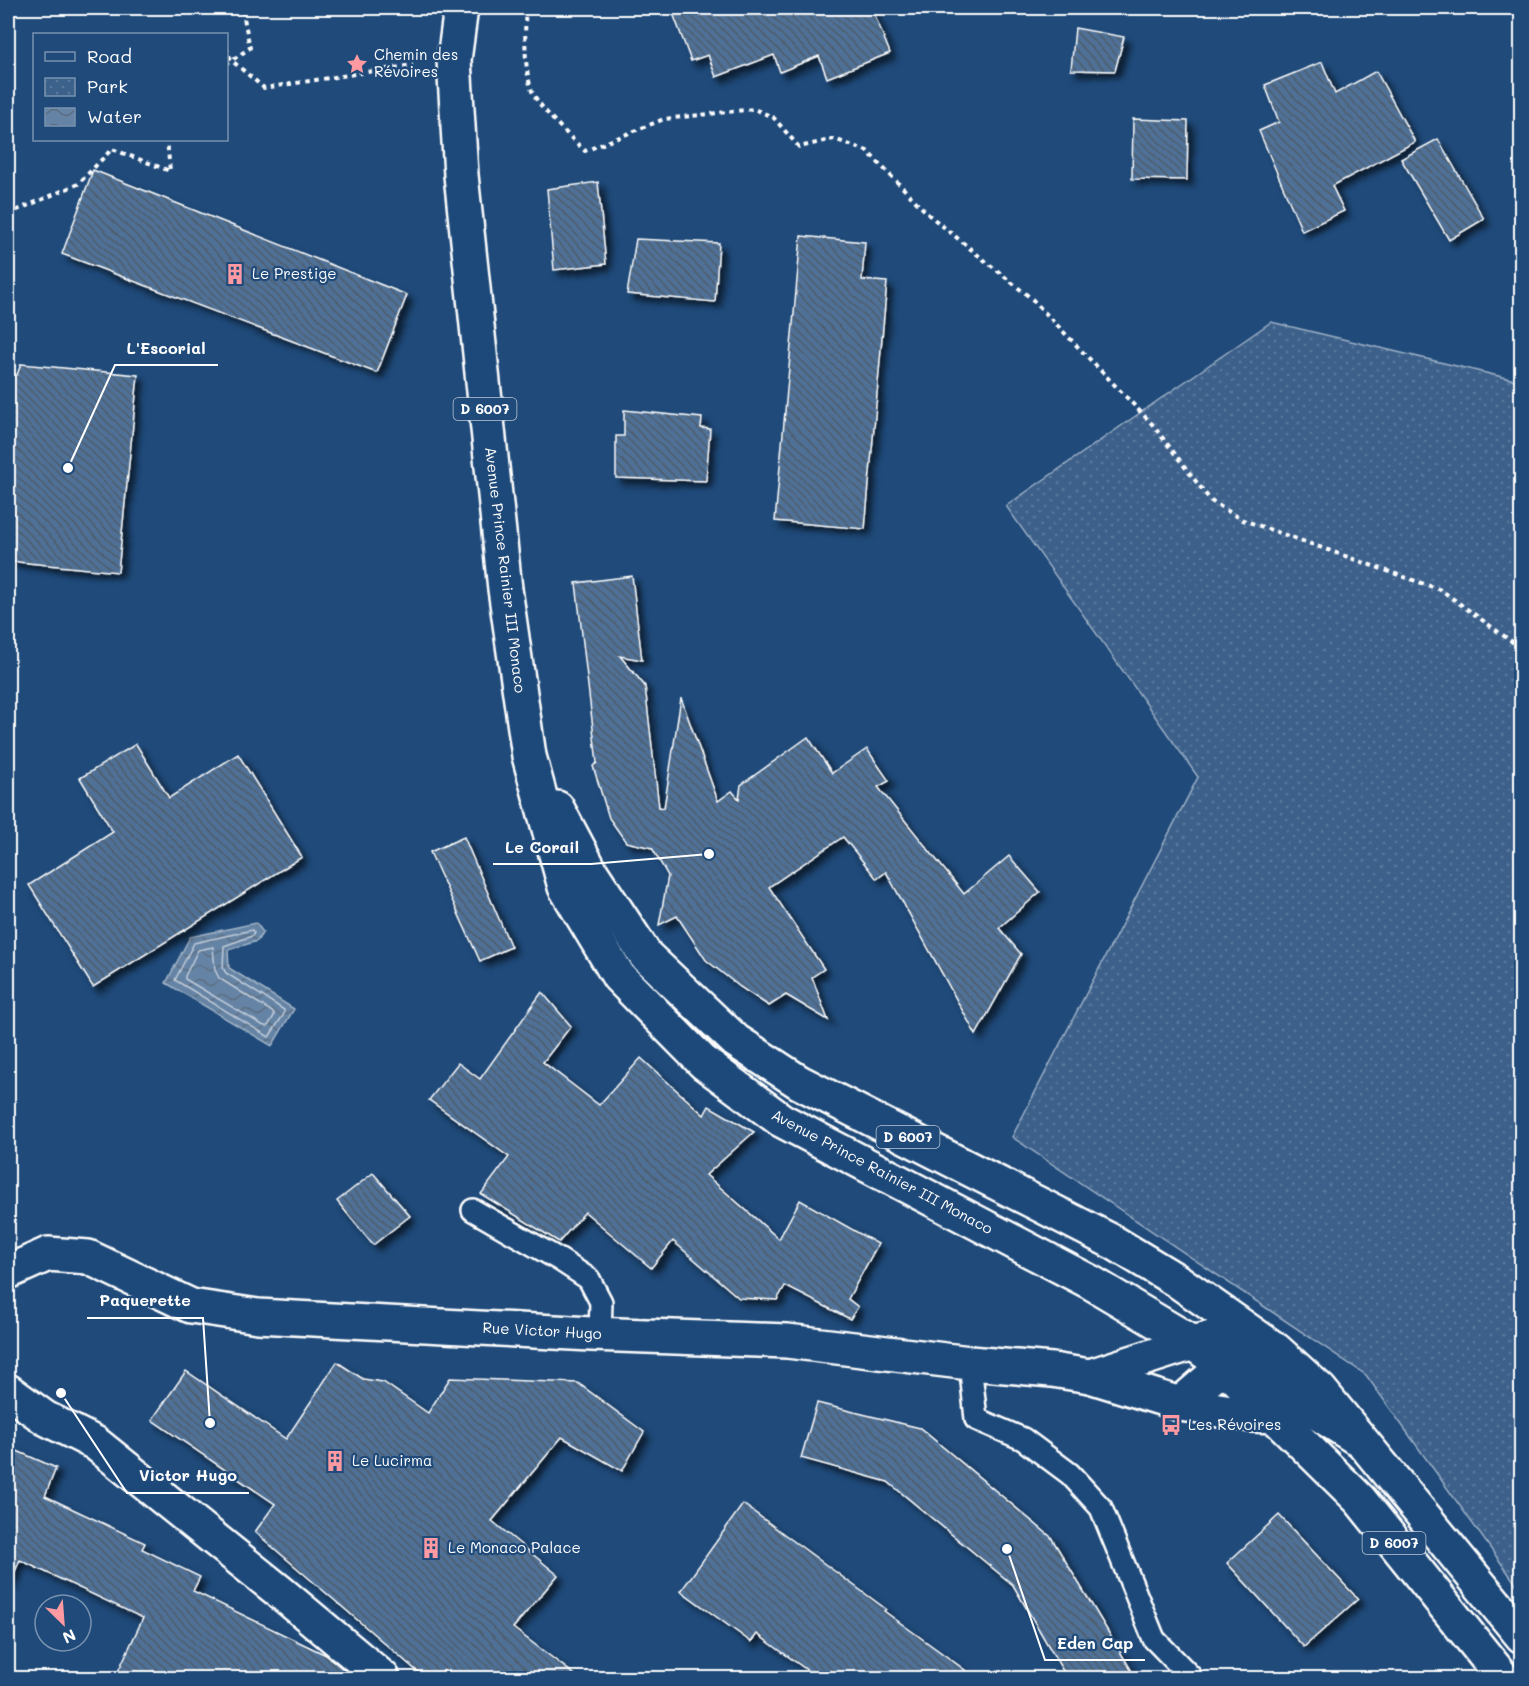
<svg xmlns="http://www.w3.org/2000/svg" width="1529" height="1686" font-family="Mali,sans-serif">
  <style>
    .park { fill: url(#park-dots); stroke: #9eb0c5; stroke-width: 1.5 }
    .water { fill: url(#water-waves); stroke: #a3b5c8; stroke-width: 1.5 }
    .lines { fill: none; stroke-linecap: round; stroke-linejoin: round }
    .shore { stroke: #c1cddb; stroke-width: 1.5 }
    .building { fill: url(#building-back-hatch); stroke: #fff; stroke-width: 1.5; filter: url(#shadow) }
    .lane-casing { stroke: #fff; stroke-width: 26 }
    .street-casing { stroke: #fff; stroke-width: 38 }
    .primary-casing { stroke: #fff; stroke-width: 38 }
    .path { stroke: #fff; stroke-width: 4; stroke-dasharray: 4.5 4.5; stroke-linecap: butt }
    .lane { stroke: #1f4a7a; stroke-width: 21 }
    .street { stroke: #1f4a7a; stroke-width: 33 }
    .primary { stroke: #1f4a7a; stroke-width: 33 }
    .labels { text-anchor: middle; stroke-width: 4.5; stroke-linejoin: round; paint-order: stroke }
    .shield { fill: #1f4a7a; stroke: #bcc9d7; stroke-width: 1.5 }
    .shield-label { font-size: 14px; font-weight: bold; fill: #fff }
    .poi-label { font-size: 15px; fill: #fff; stroke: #1f4a7a; text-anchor: start }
    .street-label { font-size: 15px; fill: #fff; stroke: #1f4a7a }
    .leader { fill: none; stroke: #fff; stroke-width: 2 }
    .callout-dot { fill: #fff; stroke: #1f4a7a; stroke-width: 2 }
    .callout-label { font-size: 16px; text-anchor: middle; font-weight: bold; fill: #fff; stroke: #1f4a7a; stroke-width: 4.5; stroke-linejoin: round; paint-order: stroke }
  </style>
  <defs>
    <pattern id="park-dots" width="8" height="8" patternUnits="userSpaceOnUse" patternTransform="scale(1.5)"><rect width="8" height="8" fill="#3c618b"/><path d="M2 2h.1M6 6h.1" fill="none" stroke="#59799c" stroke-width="1.8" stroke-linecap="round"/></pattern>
    <pattern id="water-waves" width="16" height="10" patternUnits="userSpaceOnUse" patternTransform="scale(1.5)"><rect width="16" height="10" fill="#6583a4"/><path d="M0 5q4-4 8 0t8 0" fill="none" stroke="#5b6d81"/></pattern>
    <pattern id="building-back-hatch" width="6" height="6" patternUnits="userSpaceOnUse" patternTransform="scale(1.5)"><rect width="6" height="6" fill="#507197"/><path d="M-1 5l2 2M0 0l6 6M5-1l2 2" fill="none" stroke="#4e5b6a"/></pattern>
    <filter id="shadow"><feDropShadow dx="5.5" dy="5.5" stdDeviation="3" flood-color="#0009"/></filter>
  </defs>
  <rect width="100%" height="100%" fill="#1f4a7a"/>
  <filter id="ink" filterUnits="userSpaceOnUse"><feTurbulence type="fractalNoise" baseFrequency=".0167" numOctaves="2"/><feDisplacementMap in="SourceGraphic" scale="12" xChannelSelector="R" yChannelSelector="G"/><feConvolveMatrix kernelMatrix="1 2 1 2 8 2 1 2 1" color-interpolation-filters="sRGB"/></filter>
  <g filter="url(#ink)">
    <polygon class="park" points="1271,322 1515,380 1521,391 1521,1591 1366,1375 1012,1137 1198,777 1006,506"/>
    <polygon class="water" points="256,923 263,932 257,941 228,950 229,968 294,1009 272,1046 166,983 190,937"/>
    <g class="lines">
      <g class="shore">
        <polygon points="252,930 254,933 252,936 224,946 223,968 226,973 284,1010 284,1014 269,1037 175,980 194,943"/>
        <polygon points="213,947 215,970 219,978 274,1013 274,1016 268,1026 264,1026 185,979 185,976 198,950"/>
      </g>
    </g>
    <g class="building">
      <polygon points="671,8 872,8 890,53 827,78 819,56 780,72 774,55 716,77 708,55 691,61"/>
      <polygon points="1075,28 1124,37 1115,71 1071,70"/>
      <polygon points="1322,62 1335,94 1376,71 1415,142 1332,186 1344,211 1302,231 1259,131 1279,122 1265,85"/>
      <polygon points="1133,119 1188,121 1187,180 1132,179"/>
      <polygon points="1438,139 1484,219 1449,240 1401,159"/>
      <polygon points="93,170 407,295 377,373 62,254"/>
      <polygon points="598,182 606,264 554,270 547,189"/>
      <polygon points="801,236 865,242 862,280 887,282 865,529 775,521"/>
      <polygon points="636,239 719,243 715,302 627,294"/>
      <polygon points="21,364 138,375 118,572 8,561 8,373 17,375"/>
      <polygon points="624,410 702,418 701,428 710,429 706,481 616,478 616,436 624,436"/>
      <polygon points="632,576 642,660 620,656 645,686 659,807 664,808 681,698 718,801 732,791 739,799 741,785 808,737 832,773 867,749 889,781 878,787 964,894 1009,856 1040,892 999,928 1021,954 976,1035 886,872 877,879 843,837 769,887 824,969 812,977 828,1020 786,995 769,1006 740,987 706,960 677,916 659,925 668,876 652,848 626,842 609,818 593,766 597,763 576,583"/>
      <polygon points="136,744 169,798 238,754 302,857 93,987 29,885 113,832 80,778"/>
      <polygon points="464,837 511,947 480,961 430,852"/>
      <polygon points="542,992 571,1026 543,1062 599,1105 641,1058 704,1115 709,1106 754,1132 706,1175 779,1239 800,1200 878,1244 848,1299 858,1307 850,1319 785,1286 777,1300 739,1298 673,1241 651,1268 585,1212 559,1242 481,1194 509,1157 429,1100 458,1063 480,1079"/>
      <polygon points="373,1173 410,1216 373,1245 337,1201"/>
      <polygon points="337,1362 363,1379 383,1382 428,1413 450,1378 578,1383 644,1432 622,1471 562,1437 492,1521 558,1575 513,1628 579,1678 425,1678 255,1532 275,1504 152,1420 186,1371 286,1439"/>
      <polygon points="817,1403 920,1428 1051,1537 1136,1678 1067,1678 1013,1585 888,1482 801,1458"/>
      <polygon points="8,1447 56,1468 45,1496 145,1543 142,1549 200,1577 193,1591 326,1655 354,1678 115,1678 143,1618 20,1560 9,1585 8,1585"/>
      <polygon points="743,1504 886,1609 884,1611 976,1678 818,1678 757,1634 751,1642 681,1591"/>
      <polygon points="1279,1515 1358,1599 1304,1647 1227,1563"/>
    </g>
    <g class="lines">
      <defs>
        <g id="lane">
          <polyline points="473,1210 560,1260 589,1279 601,1302 600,1334"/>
          <polyline points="970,1363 976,1419 1023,1439 1070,1474 1101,1508 1154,1639 1192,1678"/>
        </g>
        <g id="street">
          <polyline points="8,1272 48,1254 88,1257 191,1306 258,1316 591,1334 787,1341 970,1363 1052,1370 1090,1376 1180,1404 1251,1415 1276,1416"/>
          <polyline points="1090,1376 1193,1343 1215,1337 1229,1341 1270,1373 1291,1396 1355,1437"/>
          <polyline points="8,1391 45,1418 95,1443 279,1591 383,1678"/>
          <polyline points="1180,1404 1224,1366"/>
        </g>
        <g id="primary">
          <polyline points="461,8 454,60 461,175 505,589 529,756 565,887 619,977 704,1063 781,1120 1092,1283 1193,1343 1224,1366 1360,1500 1503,1678"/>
          <polyline points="557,808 591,872 646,956 736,1041 799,1082 1113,1242 1179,1282 1276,1350 1320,1390 1522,1636"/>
        </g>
      </defs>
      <use href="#lane" class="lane-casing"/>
      <use href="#street" class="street-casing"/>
      <use href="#primary" class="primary-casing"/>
      <g class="path">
        <path d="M525 8C526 34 523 66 532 91 539 108 571 138 585 151L664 119 754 109 773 117 799 147 834 139 867 151 929 215 1032 299 1152 424 1211 501 1243 520 1441 590 1522 649"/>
        <polyline points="226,47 231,60 264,88 413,65"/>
        <polyline points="226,64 250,48 242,8"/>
        <polyline points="8,214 78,184 112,149 170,171 167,140"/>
      </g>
      <use href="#lane" class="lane"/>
      <use href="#street" class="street"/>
      <use href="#primary" class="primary"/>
    </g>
  </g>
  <defs>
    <symbol id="sight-bare" viewBox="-9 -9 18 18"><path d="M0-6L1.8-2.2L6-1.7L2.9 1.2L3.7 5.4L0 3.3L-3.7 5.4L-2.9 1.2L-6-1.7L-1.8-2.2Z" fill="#ff9aa2" stroke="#1f4a7a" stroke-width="2.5" paint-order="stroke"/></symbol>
    <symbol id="building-bare" viewBox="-9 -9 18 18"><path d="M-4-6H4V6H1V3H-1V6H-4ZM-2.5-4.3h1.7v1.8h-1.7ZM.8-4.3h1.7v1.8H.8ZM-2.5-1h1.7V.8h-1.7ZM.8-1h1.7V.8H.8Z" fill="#ff9aa2" stroke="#1f4a7a" stroke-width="2.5" paint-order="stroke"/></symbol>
    <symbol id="bus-bare" viewBox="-9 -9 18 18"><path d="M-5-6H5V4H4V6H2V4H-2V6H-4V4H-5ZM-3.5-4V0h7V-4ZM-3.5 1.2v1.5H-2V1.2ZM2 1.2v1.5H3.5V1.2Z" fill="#ff9aa2" stroke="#1f4a7a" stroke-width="2.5" paint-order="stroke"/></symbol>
  </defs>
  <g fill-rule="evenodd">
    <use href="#sight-bare" x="342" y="49" width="30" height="30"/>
    <use href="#building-bare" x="220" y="259" width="30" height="30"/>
    <use href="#bus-bare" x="1156" y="1410" width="30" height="30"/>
    <use href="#building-bare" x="320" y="1446" width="30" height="30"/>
    <use href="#building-bare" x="416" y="1533" width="30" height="30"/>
  </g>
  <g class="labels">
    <g class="shield">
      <rect x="453.5" y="398" width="63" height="22" rx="4.5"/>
      <rect x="876.5" y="1126" width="63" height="22" rx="4.5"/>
      <rect x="1362.5" y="1532" width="63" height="22" rx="4.5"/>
    </g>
    <g class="shield-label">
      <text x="485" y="414">D 6007</text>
      <text x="908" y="1142">D 6007</text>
      <text x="1394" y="1548">D 6007</text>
    </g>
    <g class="poi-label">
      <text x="374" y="60">Chemin des<tspan x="374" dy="17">Révoires</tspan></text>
      <text x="252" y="279">Le Prestige</text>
      <text x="1188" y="1430">Les Révoires</text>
      <text x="352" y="1466">Le Lucirma</text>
      <text x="448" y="1553">Le Monaco Palace</text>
    </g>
    <g class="street-label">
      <text transform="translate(505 570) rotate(83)" y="5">Avenue Prince Rainier III Monaco</text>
      <text transform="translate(882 1172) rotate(28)" y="5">Avenue Prince Rainier III Monaco</text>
      <text transform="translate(542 1331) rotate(3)" y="5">Rue Victor Hugo</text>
    </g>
  </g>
  <path class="leader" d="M68 468L115 365H218M709 854L591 864H493M210 1423L203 1318H87M61 1393L127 1493H249M1007 1549L1045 1660H1145"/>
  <g class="callout-dot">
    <circle cx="68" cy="468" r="6"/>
    <circle cx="709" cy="854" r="6"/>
    <circle cx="210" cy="1423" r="6"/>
    <circle cx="61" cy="1393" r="6"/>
    <circle cx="1007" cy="1549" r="6"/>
  </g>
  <g class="callout-label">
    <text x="166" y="354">L'Escorial</text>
    <text x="542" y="853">Le Corail</text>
    <text x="145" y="1306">Paquerette</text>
    <text x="188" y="1481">Victor Hugo</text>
    <text x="1095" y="1649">Eden Cap</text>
  </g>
  <rect width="1529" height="1686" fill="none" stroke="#1f4a7a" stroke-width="30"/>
  <rect x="15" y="15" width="1499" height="1656" fill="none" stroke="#fff" stroke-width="2" filter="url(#ink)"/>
  <rect x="33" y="33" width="195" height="108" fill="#1f4a7a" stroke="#7992af" stroke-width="1.5"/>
  <rect x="45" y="52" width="30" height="9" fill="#1f4a7a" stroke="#7992af" stroke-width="1.5"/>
  <text x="87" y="63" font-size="18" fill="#ffffff">Road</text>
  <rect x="45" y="78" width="30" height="18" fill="url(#park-dots)" stroke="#7992af" stroke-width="1.5"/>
  <text x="87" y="93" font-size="18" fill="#ffffff">Park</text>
  <rect x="45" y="108" width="30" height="18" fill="url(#water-waves)" stroke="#7992af" stroke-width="1.5"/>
  <text x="87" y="123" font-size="18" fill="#ffffff">Water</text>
  <g transform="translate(63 1623) rotate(155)"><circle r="28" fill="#1f4a7a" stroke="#7992af" stroke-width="1.5"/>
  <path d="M0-4.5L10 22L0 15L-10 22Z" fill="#ff9aa2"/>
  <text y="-9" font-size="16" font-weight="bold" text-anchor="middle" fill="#ffffff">N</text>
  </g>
</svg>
